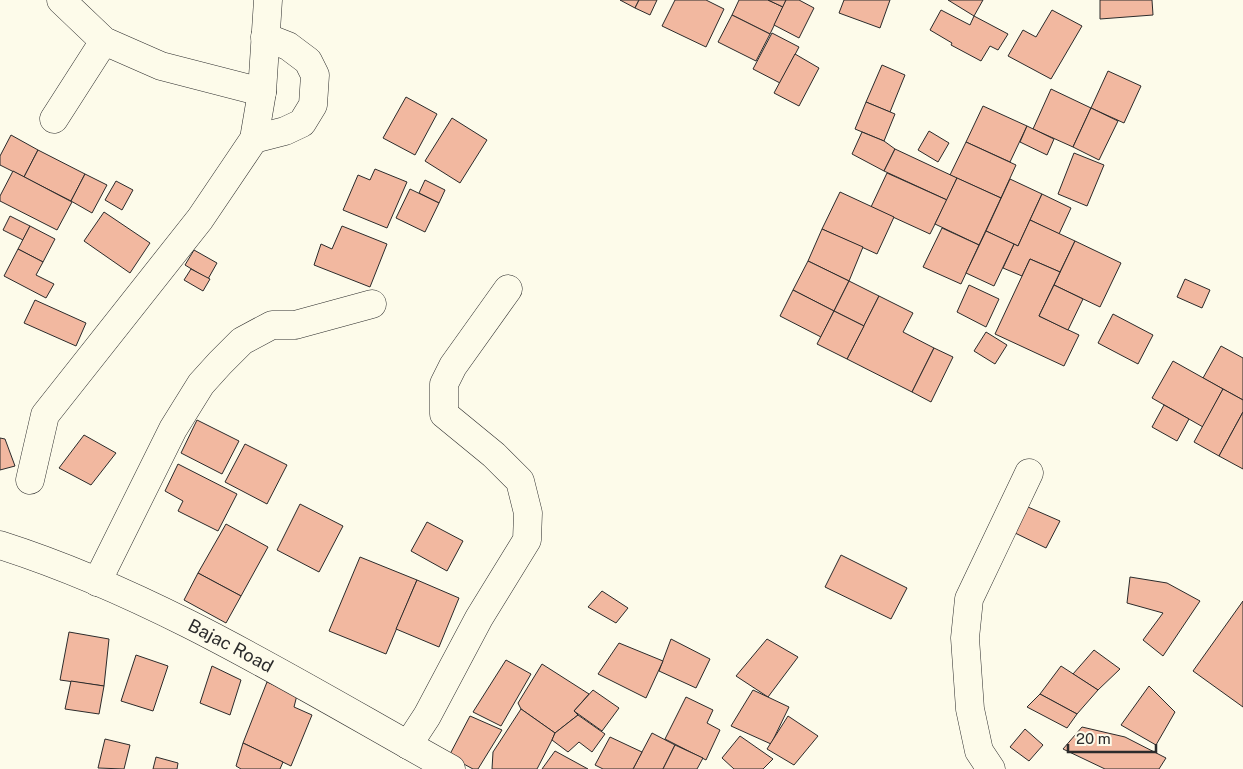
<svg xmlns="http://www.w3.org/2000/svg" width="1243" height="769" font-family="'Public Sans',sans-serif">
  <style>
    .building { fill: #f2b8a0; stroke: #2b2b2b }
    .lines { fill: none; stroke-linecap: round; stroke-linejoin: round }
    .minor-casing { stroke: #2b2b2b; stroke-width: 29 }
    .minor { stroke: #fdfbea; stroke-width: 28 }
    .labels { text-anchor: middle; stroke-width: 4; stroke-linejoin: round; paint-order: stroke }
    .street-label { font-size: 18px; fill: #2b2b2b; stroke: #fdfbea }
  </style>
  <rect width="100%" height="100%" fill="#fdfbea"/>
  <g class="building">
    <polygon points="620,0 639,0 635,8"/>
    <polygon points="639,0 657,0 650,15 635,8"/>
    <polygon points="675,0 706,0 724,9 706,47 662,26"/>
    <polygon points="739,0 768,0 783,7 770,34 732,15"/>
    <polygon points="768,0 786,0 783,7"/>
    <polygon points="786,0 799,0 814,8 799,38 774,25"/>
    <polygon points="844,0 890,0 880,28 839,13"/>
    <polygon points="948,0 983,0 974,16"/>
    <polygon points="1100,0 1152,0 1153,15 1100,19"/>
    <polygon points="941,10 970,25 974,16 1008,34 998,50 990,46 981,61 951,45 952,43 930,30"/>
    <polygon points="1052,10 1082,26 1051,79 1008,56 1023,30 1036,37"/>
    <polygon points="732,15 770,34 756,61 718,42"/>
    <polygon points="772,33 799,47 780,83 753,69"/>
    <polygon points="795,54 819,68 799,106 774,93"/>
    <polygon points="882,65 905,75 890,112 866,102"/>
    <polygon points="1108,71 1141,86 1124,123 1091,108"/>
    <polygon points="1051,89 1091,108 1073,147 1033,129"/>
    <polygon points="406,97 437,114 415,155 383,138"/>
    <polygon points="866,102 895,114 884,141 855,129"/>
    <polygon points="983,106 1027,126 1010,162 966,142"/>
    <polygon points="1091,108 1118,121 1099,160 1073,147"/>
    <polygon points="452,118 487,140 460,183 425,161"/>
    <polygon points="1027,126 1054,139 1047,155 1020,142"/>
    <polygon points="929,131 949,143 938,162 918,150"/>
    <polygon points="862,132 884,141 895,149 884,171 852,154"/>
    <polygon points="11,135 38,150 24,177 0,165 0,156"/>
    <polygon points="966,142 1016,165 1001,198 950,175"/>
    <polygon points="895,149 957,178 947,200 884,171"/>
    <polygon points="38,150 85,174 71,201 24,177"/>
    <polygon points="1074,153 1104,165 1087,206 1058,194"/>
    <polygon points="375,169 407,182 387,228 343,210 358,175 370,180"/>
    <polygon points="13,171 72,202 57,230 0,201 0,196"/>
    <polygon points="887,173 947,200 930,234 871,207"/>
    <polygon points="85,174 107,185 92,213 71,201"/>
    <polygon points="957,178 1001,198 979,245 935,224"/>
    <polygon points="1010,179 1042,194 1018,246 986,231"/>
    <polygon points="425,180 445,190 439,203 419,193"/>
    <polygon points="116,181 133,190 122,210 105,200"/>
    <polygon points="410,189 439,203 425,232 396,218"/>
    <polygon points="840,192 894,217 877,254 822,229"/>
    <polygon points="1042,194 1071,208 1059,234 1030,220"/>
    <polygon points="104,212 150,243 130,273 84,241"/>
    <polygon points="10,216 30,226 23,240 3,230"/>
    <polygon points="1030,220 1075,241 1060,272 1030,259 1022,276 1003,268 1014,244 1018,246"/>
    <polygon points="30,226 55,239 43,262 18,249"/>
    <polygon points="342,226 387,244 370,287 314,265 321,244 332,249"/>
    <polygon points="942,228 979,245 961,284 923,267"/>
    <polygon points="822,229 863,247 849,281 808,261"/>
    <polygon points="986,231 1014,244 994,286 966,273"/>
    <polygon points="1075,241 1121,263 1100,307 1054,285"/>
    <polygon points="18,249 43,262 36,275 54,284 46,298 4,276"/>
    <polygon points="194,250 217,263 208,279 185,265"/>
    <polygon points="1030,259 1060,272 1039,316 1079,335 1064,366 995,334"/>
    <polygon points="808,261 849,281 834,311 793,290"/>
    <polygon points="191,269 210,279 203,291 184,280"/>
    <polygon points="1185,279 1210,290 1202,308 1177,297"/>
    <polygon points="849,281 879,296 864,326 834,311"/>
    <polygon points="969,285 999,299 986,327 957,312"/>
    <polygon points="1054,285 1083,299 1068,330 1039,316"/>
    <polygon points="793,290 834,311 821,337 780,316"/>
    <polygon points="879,296 913,313 903,332 934,348 912,392 847,359"/>
    <polygon points="35,300 86,323 76,346 24,323"/>
    <polygon points="834,311 864,326 847,359 817,344"/>
    <polygon points="1113,314 1153,335 1138,364 1098,343"/>
    <polygon points="986,332 1007,345 995,364 974,351"/>
    <polygon points="1221,346 1243,358 1243,400 1203,378"/>
    <polygon points="934,348 953,357 931,402 912,392"/>
    <polygon points="1173,361 1223,389 1203,427 1152,398"/>
    <polygon points="1223,389 1243,400 1243,412 1219,456 1194,442"/>
    <polygon points="1164,405 1189,419 1177,441 1152,427"/>
    <polygon points="1243,412 1243,469 1219,456"/>
    <polygon points="197,420 239,441 222,474 181,453"/>
    <polygon points="84,435 116,453 91,485 59,468"/>
    <polygon points="0,438 5,439 15,466 0,470"/>
    <polygon points="245,444 287,465 267,504 225,482"/>
    <polygon points="178,464 237,494 218,531 178,511 183,501 165,491"/>
    <polygon points="300,504 343,526 319,572 277,550"/>
    <polygon points="1028,507 1060,521 1046,548 1013,532"/>
    <polygon points="427,522 463,541 447,571 411,551"/>
    <polygon points="226,524 268,547 241,596 198,573"/>
    <polygon points="841,555 907,588 891,619 825,587"/>
    <polygon points="360,557 417,580 386,654 329,631"/>
    <polygon points="198,573 241,596 226,623 184,600"/>
    <polygon points="1130,577 1167,583 1200,601 1163,656 1143,640 1163,613 1127,603"/>
    <polygon points="417,580 459,598 439,647 396,629"/>
    <polygon points="602,591 628,608 616,623 588,607"/>
    <polygon points="1243,601 1243,707 1193,671"/>
    <polygon points="69,632 109,639 104,686 60,680"/>
    <polygon points="671,639 710,659 696,688 659,671"/>
    <polygon points="767,639 798,657 768,697 736,676"/>
    <polygon points="619,643 663,661 646,698 598,674"/>
    <polygon points="1094,650 1120,669 1098,690 1073,674"/>
    <polygon points="136,655 168,666 153,711 121,701"/>
    <polygon points="506,660 531,674 501,726 473,712"/>
    <polygon points="542,664 589,694 574,711 578,715 555,733 521,709 518,703"/>
    <polygon points="212,666 241,680 230,715 200,703"/>
    <polygon points="1061,666 1098,690 1077,714 1040,694"/>
    <polygon points="71,681 104,686 99,714 65,709"/>
    <polygon points="267,682 297,695 294,707 312,715 291,766 243,743"/>
    <polygon points="1149,686 1175,712 1156,745 1121,725"/>
    <polygon points="593,690 619,708 602,731 574,711"/>
    <polygon points="753,690 789,707 771,744 731,726"/>
    <polygon points="1040,694 1077,714 1067,728 1027,707"/>
    <polygon points="686,697 713,710 707,723 720,730 706,760 665,739"/>
    <polygon points="521,709 555,733 552,740 537,769 492,769 493,752"/>
    <polygon points="578,715 605,734 592,752 579,742 568,752 552,740 555,733"/>
    <polygon points="470,716 502,730 478,769 473,769 449,756"/>
    <polygon points="788,716 818,736 794,765 767,749"/>
    <polygon points="1082,727 1125,737 1166,758 1159,769 1105,769 1063,749"/>
    <polygon points="1025,729 1043,745 1029,761 1010,747"/>
    <polygon points="652,733 675,745 663,769 633,769"/>
    <polygon points="740,736 773,759 763,769 734,769 722,758"/>
    <polygon points="610,737 642,752 633,769 603,769 595,765"/>
    <polygon points="105,739 130,745 124,769 98,768"/>
    <polygon points="243,743 283,762 280,769 241,769 236,766"/>
    <polygon points="675,745 703,758 697,769 663,769"/>
    <polygon points="555,751 588,769 542,769"/>
    <polygon points="156,757 178,763 177,769 153,769"/>
  </g>
  <g class="lines">
    <defs>
      <g id="minor">
        <polyline points="61,0 104,41 161,66 262,92"/>
        <polyline points="54,119 104,41"/>
        <polyline points="254,139 285,131 302,123 313,105 315,75 308,61 288,46 265,37"/>
        <polyline points="30,480 45,415 200,219 254,139 262,92 268,0"/>
        <path id="s1" d="M0 545C160 596 305 688 451 769"/>
        <polyline points="97,582 173,429 201,384 220,363 242,341 272,325 295,325 372,304"/>
        <polyline points="408,745 427,716 479,618 527,540 528,513 520,481 494,455 444,414 444,384 453,366 508,289"/>
        <polyline points="991,769 979,751 970,709 965,638 969,599 1029,473"/>
      </g>
    </defs>
    <use href="#minor" class="minor-casing"/>
    <use href="#minor" class="minor"/>
  </g>
  <g class="labels">
    <g class="street-label">
      <text dy="6" stroke="none"><textPath href="#s1" startOffset="252">Bajac Road</textPath></text>
    </g>
  </g>
  <path d="M1068 744v8h88v-8" fill="none" stroke="#2b2b2b" stroke-width="2.5"/>
  <text x="1076" y="744" font-size="15" fill="#2b2b2b" stroke="#fdfbea" stroke-width="4" paint-order="stroke">20 m</text>
</svg>
